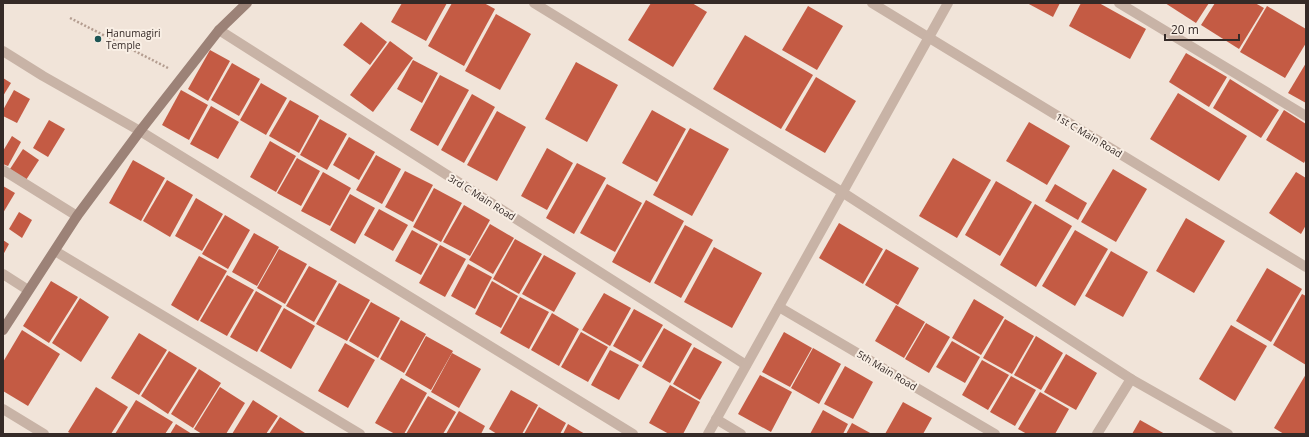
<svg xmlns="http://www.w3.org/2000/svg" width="1309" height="437" font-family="'Open Sans',sans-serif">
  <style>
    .building { fill: #c45b44 }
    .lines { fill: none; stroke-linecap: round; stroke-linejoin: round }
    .path { stroke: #b49d90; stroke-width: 2.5; stroke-dasharray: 2 2; stroke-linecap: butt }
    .street { stroke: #c8b3a6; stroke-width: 10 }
    .secondary { stroke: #9c8277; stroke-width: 10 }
    .poi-dot { fill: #1d5555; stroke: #f9efe5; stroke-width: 1.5 }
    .labels { text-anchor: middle; stroke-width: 4; stroke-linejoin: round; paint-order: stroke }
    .poi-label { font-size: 10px; fill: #352a27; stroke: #f9efe5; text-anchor: start }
    .street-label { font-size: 10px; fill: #352a27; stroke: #f9efe5 }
  </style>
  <rect width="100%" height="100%" fill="#f1e4d9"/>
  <g class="building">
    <polygon points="402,3 447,3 426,41 391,22"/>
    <polygon points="452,3 484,3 495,9 464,66 428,46"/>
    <polygon points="651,3 692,3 707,12 673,67 628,40"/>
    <polygon points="1027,3 1060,3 1053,17"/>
    <polygon points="1081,3 1099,3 1146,29 1130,59 1069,26"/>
    <polygon points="1165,3 1209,3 1196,23"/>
    <polygon points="1215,3 1255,3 1264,8 1239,49 1201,25"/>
    <polygon points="808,6 843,26 817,70 782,50"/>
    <polygon points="1267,6 1306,29 1306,43 1285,78 1240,52"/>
    <polygon points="496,14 531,34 500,90 465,71"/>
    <polygon points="361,22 387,42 370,65 343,45"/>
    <polygon points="745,35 813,75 781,129 713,89"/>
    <polygon points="390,41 413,58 373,112 350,95"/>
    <polygon points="210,50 230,61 208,101 188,89"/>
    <polygon points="1186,53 1227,77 1209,107 1169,82"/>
    <polygon points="413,60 438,73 422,103 397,89"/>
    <polygon points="576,62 618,85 587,142 545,119"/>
    <polygon points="232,63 260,79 239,116 211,100"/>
    <polygon points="1306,63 1306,103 1288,93"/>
    <polygon points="440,75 469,90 438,146 410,130"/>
    <polygon points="816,77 856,101 825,153 785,130"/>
    <polygon points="3,78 11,83 3,96"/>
    <polygon points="1230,79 1279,110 1261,138 1213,108"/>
    <polygon points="261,83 287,98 266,135 240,120"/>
    <polygon points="14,90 30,99 17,123 3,116 3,110"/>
    <polygon points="181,90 208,105 189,140 162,125"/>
    <polygon points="1178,93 1247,136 1219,181 1150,139"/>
    <polygon points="472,94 495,107 464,163 441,150"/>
    <polygon points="290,100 319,116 299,153 269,136"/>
    <polygon points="211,106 239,122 218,159 190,144"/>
    <polygon points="652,110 686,129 657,182 622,163"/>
    <polygon points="1284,110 1306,124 1306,159 1304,163 1266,140"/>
    <polygon points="497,111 526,127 497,181 467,165"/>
    <polygon points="320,119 347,134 327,170 300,155"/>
    <polygon points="49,120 65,129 48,157 33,148"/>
    <polygon points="1029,122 1070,146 1047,185 1006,161"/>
    <polygon points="690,128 729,149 692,216 653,195"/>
    <polygon points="12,136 21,142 8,166 3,164 3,151"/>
    <polygon points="349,137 375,152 359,180 333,165"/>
    <polygon points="270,141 296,156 276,192 250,177"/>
    <polygon points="547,148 573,163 547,210 521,196"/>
    <polygon points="23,149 39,160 26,180 10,169"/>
    <polygon points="376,155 401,169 382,204 356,190"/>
    <polygon points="297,158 320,171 301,206 277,193"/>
    <polygon points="953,158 991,180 957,238 919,216"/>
    <polygon points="133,160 165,178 141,221 109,203"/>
    <polygon points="577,163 606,178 574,234 546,218"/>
    <polygon points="1113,169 1147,189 1116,242 1081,222"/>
    <polygon points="405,171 433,185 413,222 385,207"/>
    <polygon points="323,172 351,188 330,226 301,211"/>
    <polygon points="1296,172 1306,178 1306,225 1301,234 1269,213"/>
    <polygon points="167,180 193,195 170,237 143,221"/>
    <polygon points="996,181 1032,202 1000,256 965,235"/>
    <polygon points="607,184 642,203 615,252 580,233"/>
    <polygon points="1055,184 1087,203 1078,220 1045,201"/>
    <polygon points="3,186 15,193 3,213"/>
    <polygon points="434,188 462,203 441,242 413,227"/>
    <polygon points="350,194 375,208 355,244 330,230"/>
    <polygon points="196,198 223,214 202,251 175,236"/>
    <polygon points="646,200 684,221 650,283 612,262"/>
    <polygon points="1035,204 1072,226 1036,287 1000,265"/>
    <polygon points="464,205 490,220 470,256 443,242"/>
    <polygon points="379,209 408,225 393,251 364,235"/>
    <polygon points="19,212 32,220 22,238 9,229"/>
    <polygon points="225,215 250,230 228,269 202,254"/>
    <polygon points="1186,218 1225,241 1194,293 1156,271"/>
    <polygon points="839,223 883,249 863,284 819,258"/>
    <polygon points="490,224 514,238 493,274 469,260"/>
    <polygon points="685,225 713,240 681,298 654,283"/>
    <polygon points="412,230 438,244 421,275 395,261"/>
    <polygon points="1075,230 1108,249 1075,306 1042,286"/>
    <polygon points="254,233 279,247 257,286 232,272"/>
    <polygon points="515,239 542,254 519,294 493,279"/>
    <polygon points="3,240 9,244 3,255"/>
    <polygon points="440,245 466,259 445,297 419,283"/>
    <polygon points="714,247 762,273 732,328 684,302"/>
    <polygon points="279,249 307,264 285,304 257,288"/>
    <polygon points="886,249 919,268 898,305 865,285"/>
    <polygon points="1111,251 1148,272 1123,317 1085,296"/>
    <polygon points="544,255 576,273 554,312 522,294"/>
    <polygon points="199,256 227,271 198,321 171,305"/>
    <polygon points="468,264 492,277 475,309 451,296"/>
    <polygon points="309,266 337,281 314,322 286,306"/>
    <polygon points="1267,268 1302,289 1271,342 1236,321"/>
    <polygon points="227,275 254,290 227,336 200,321"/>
    <polygon points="51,281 78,297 49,343 23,326"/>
    <polygon points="492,281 518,296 501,328 475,314"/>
    <polygon points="339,283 370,300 347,341 316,324"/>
    <polygon points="256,291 282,306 257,352 230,337"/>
    <polygon points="604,293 631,308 610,346 582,330"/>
    <polygon points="1302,294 1306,296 1306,365 1273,345"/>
    <polygon points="520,297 549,312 529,349 500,333"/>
    <polygon points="80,298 109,317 81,362 52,343"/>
    <polygon points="974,299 1004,317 981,355 952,338"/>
    <polygon points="371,302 400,318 378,358 349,341"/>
    <polygon points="896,305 925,322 904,358 875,341"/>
    <polygon points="284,308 315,326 291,369 260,351"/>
    <polygon points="634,309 663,325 641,362 613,346"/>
    <polygon points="552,313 579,329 559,366 531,350"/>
    <polygon points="1005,319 1034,336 1012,374 983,358"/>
    <polygon points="401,320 426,334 404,373 380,359"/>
    <polygon points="926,323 950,337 929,373 905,359"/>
    <polygon points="1231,325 1267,346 1235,401 1199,379"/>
    <polygon points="664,328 692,344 670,383 642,367"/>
    <polygon points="22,330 60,354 28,406 3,391 3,362"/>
    <polygon points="581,332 608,347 588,382 561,367"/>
    <polygon points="784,332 812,348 790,387 762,372"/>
    <polygon points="139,333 167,350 139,395 111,378"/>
    <polygon points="426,336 453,351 431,390 405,375"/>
    <polygon points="1036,336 1063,353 1041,390 1014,375"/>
    <polygon points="952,341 980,357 965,383 936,367"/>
    <polygon points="345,343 375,360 348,408 318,391"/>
    <polygon points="694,347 722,362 700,400 673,384"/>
    <polygon points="813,348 841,364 819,404 791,388"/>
    <polygon points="610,350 639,365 619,400 591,385"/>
    <polygon points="169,351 197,368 168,414 141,396"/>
    <polygon points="452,353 481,369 459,408 431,392"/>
    <polygon points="1066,354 1097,373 1076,410 1044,392"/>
    <polygon points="982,360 1009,375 988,410 962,395"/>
    <polygon points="845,366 873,382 853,419 824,404"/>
    <polygon points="199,369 221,383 193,428 171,414"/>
    <polygon points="1306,374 1306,434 1284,434 1274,428"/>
    <polygon points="760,375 792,392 771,432 738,414"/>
    <polygon points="1011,376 1036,390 1015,426 990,412"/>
    <polygon points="401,378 427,393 404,434 395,434 375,423"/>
    <polygon points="670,385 700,402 683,434 669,434 649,423"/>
    <polygon points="96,387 128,407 111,434 72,434 68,432"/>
    <polygon points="220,387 245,403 226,434 202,434 194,429"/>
    <polygon points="511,390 538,405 522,434 497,434 489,429"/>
    <polygon points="1040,392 1069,409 1055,434 1027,434 1018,429"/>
    <polygon points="428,396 456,412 443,434 406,434"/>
    <polygon points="136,400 173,422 165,434 115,434"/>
    <polygon points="253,400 278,416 266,434 232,434"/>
    <polygon points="903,402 932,418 923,434 885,434"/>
    <polygon points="539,407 566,423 560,434 524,434"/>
    <polygon points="823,410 848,424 843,434 810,434"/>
    <polygon points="459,411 485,426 481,434 446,434"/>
    <polygon points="280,417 305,433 304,434 269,434"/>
    <polygon points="1140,420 1165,434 1132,434"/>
    <polygon points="852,423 872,434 846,434"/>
    <polygon points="176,424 192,434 170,434"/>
    <polygon points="568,424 585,434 563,434"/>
  </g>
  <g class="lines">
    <polyline class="path" points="70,18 168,68"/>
    <g class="street">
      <polyline points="534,3 842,192 1131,379 1228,434"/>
      <polyline points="872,3 1306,267"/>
      <polyline points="1119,3 1306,116"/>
      <polyline points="219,30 746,365"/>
      <polyline points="3,51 43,76 140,131 633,434"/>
      <polyline points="3,170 77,216"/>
      <polyline points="55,251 360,434"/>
      <polyline points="3,274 28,290"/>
      <polyline points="779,307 995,434"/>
      <polyline points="3,409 44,434"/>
      <polyline points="716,419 741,434"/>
      <polyline points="708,434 948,3"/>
      <polyline points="1097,434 1131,379"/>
    </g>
    <polyline class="secondary" points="3,330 77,216 140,131 219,30 247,3"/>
  </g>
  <circle class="poi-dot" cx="98" cy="39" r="4"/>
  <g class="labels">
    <g class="poi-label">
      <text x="106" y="37">Hanumagiri<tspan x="106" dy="12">Temple</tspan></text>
    </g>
    <g class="street-label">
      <text transform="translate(1089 135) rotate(31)" y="4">1st C Main Road</text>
      <text transform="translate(482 197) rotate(32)" y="4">3rd C Main Road</text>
      <text transform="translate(887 370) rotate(31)" y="4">5th Main Road</text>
    </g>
  </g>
  <rect width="1309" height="437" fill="none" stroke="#352a27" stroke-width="8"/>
  <path d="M1165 34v6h74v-6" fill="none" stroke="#352a27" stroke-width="2"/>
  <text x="1171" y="34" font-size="12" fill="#352a27" stroke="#f9efe5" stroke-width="3" paint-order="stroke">20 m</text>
</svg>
